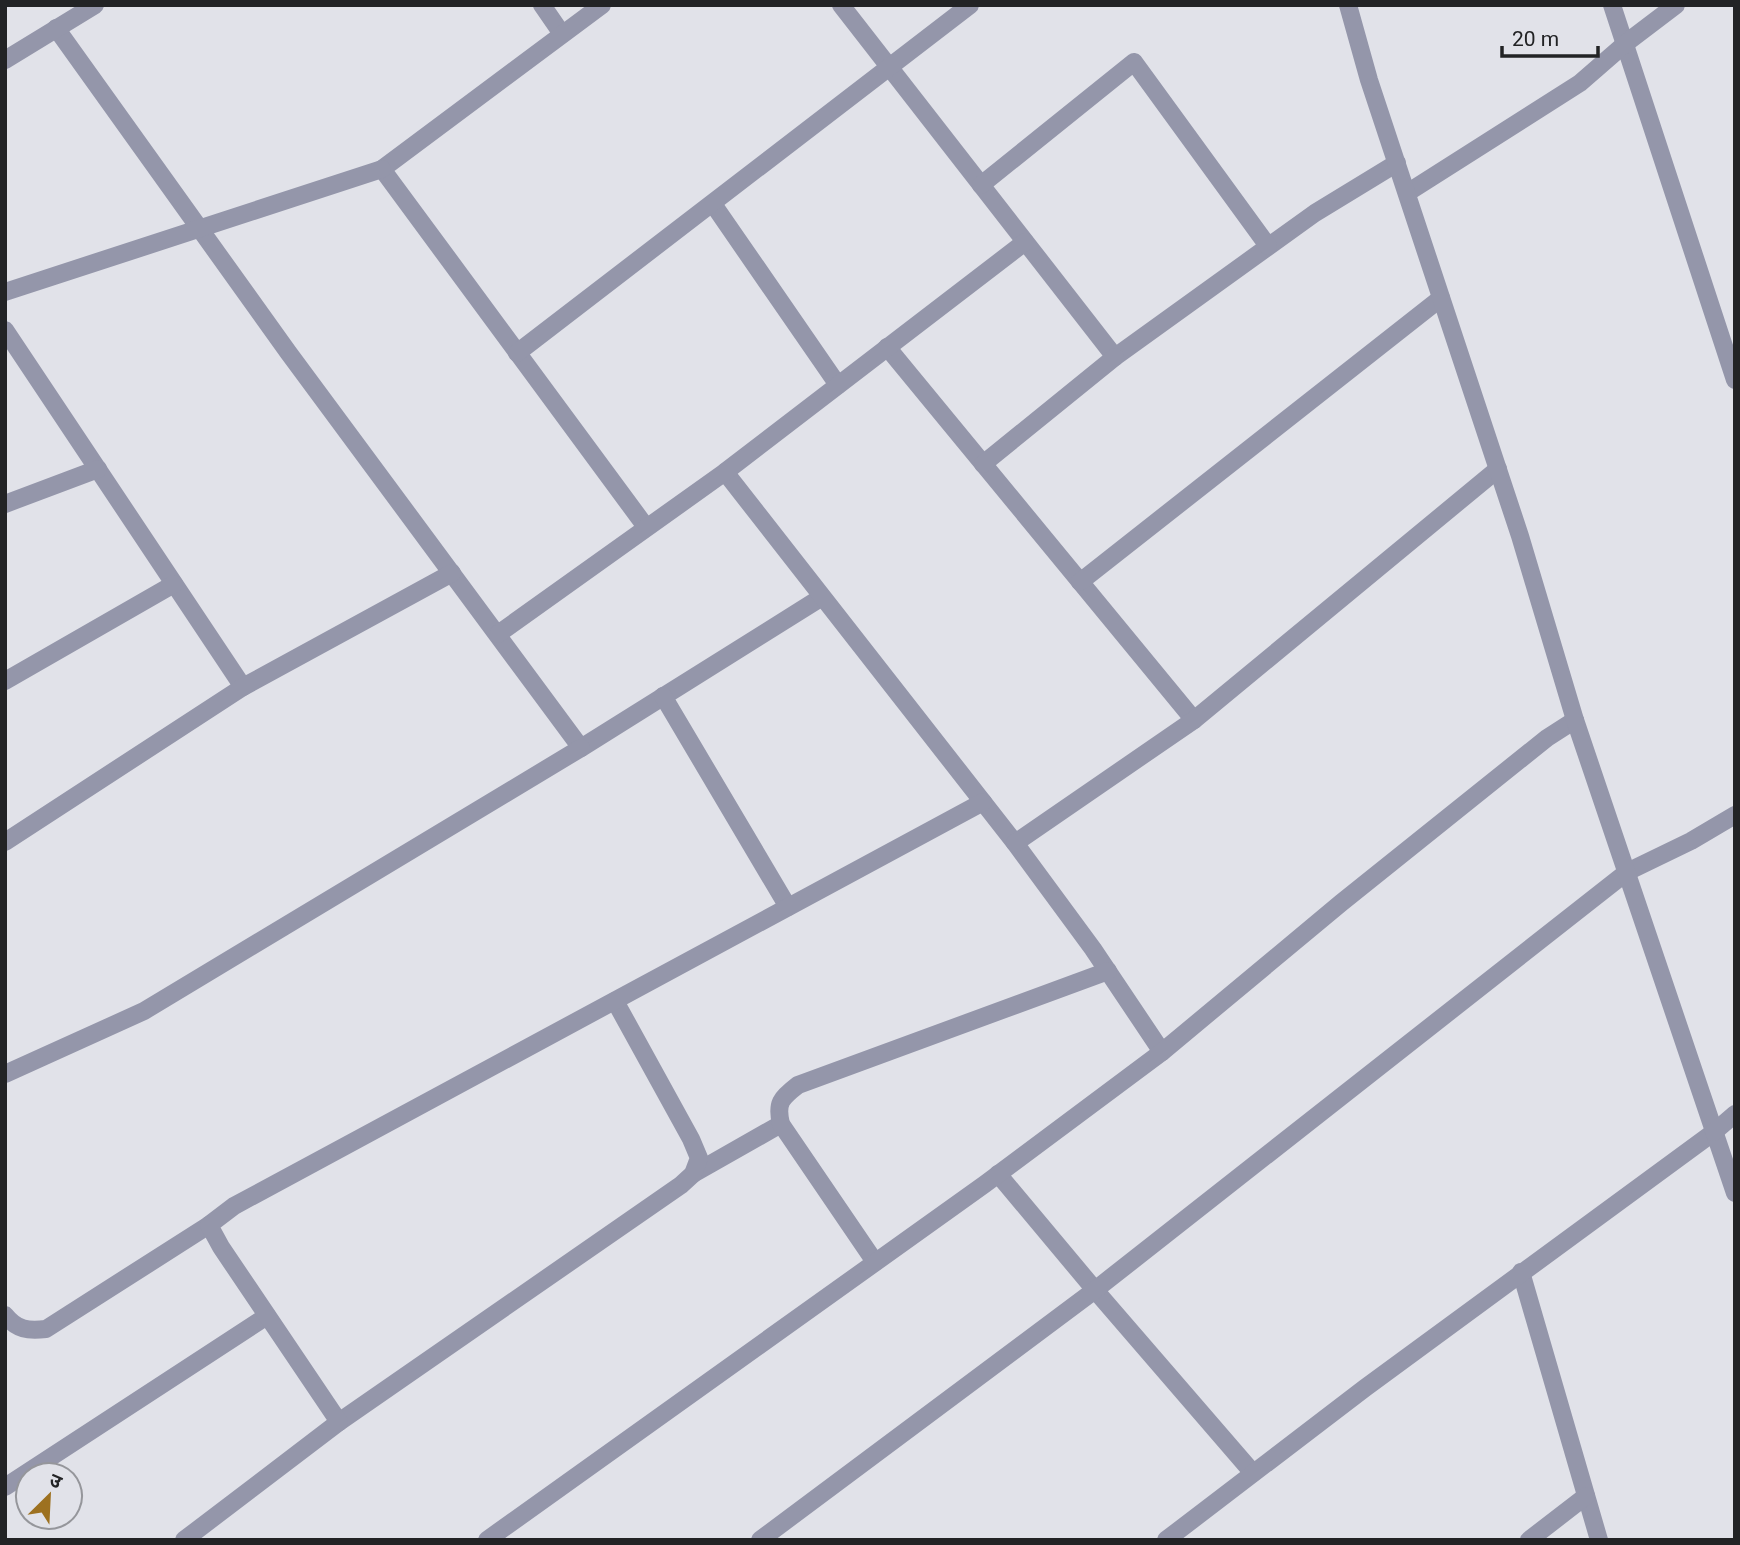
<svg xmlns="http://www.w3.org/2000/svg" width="1740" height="1545" font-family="Roboto,'Noto Sans Devanagari',sans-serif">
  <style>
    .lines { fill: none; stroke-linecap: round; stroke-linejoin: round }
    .minor { stroke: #9496aa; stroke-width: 18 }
    .tertiary { stroke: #9496aa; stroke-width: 18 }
  </style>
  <rect width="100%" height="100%" fill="#e1e2e9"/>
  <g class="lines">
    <g class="minor">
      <polyline points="542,5 562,34"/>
      <polyline points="602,5 382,169 646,527"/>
      <polyline points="841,5 1115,357 1315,213 1397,163"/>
      <polyline points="1612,5 1735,380"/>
      <polyline points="56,28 288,352 581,748 822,597"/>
      <polyline points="5,60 95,5"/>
      <polyline points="981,185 1134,62 1268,246"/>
      <polyline points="1407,193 1580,83 1626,43 1676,5"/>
      <polyline points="713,204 838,385"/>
      <polyline points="5,292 382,169"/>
      <polyline points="5,330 243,687"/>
      <polyline points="887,347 1194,720"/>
      <polyline points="517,353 970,5"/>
      <polyline points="983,464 1115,357"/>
      <polyline points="725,472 1015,843 1093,949 1162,1052"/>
      <polyline points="5,504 98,469"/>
      <polyline points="1080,582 1441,298"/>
      <polyline points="498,634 725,472 1025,242"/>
      <polyline points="5,681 174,584"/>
      <polyline points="663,696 788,907"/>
      <polyline points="5,842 243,687 452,573"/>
      <polyline points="1015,843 1194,720 1498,469"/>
      <polyline points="5,1074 144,1011 581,748"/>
      <polyline points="693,1174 781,1124"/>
      <polyline points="998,1174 1095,1290 1253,1473"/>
      <path d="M875 1262 781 1124C776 1103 781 1098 798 1085L1108 971"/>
      <polyline points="1521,1272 1599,1540"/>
      <path d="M5 1315C17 1330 28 1331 46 1329L209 1225"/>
      <polyline points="339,1422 681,1185 693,1174 699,1158 691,1139 615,1001"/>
      <polyline points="5,1487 267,1316"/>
      <polyline points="184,1540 339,1422 221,1247 209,1225 234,1206 983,802"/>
      <polyline points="487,1540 985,1184 1162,1052 1341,903 1547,738 1575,720"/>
      <polyline points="760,1540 1095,1290 1627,872 1691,841 1735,815"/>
      <polyline points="1166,1540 1365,1388 1714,1132"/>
      <polyline points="1529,1540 1586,1496"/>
    </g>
    <g class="tertiary">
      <polyline points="1348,5 1369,80 1520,536 1575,720 1735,1193"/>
      <polyline points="1714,1132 1735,1114"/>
    </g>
  </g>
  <rect width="1740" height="1545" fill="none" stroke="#222325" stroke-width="14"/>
  <g transform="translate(49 1496) rotate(24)"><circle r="33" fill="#e1e2e9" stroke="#95969b" stroke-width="2"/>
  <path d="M0-5L12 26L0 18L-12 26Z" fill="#9d7120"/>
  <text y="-10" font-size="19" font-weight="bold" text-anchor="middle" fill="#222325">उ</text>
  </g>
  <path d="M1502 46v10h96v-10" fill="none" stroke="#222325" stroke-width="3.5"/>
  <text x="1512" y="46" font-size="21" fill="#222325" stroke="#e1e2e9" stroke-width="5" paint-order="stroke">20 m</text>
</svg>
